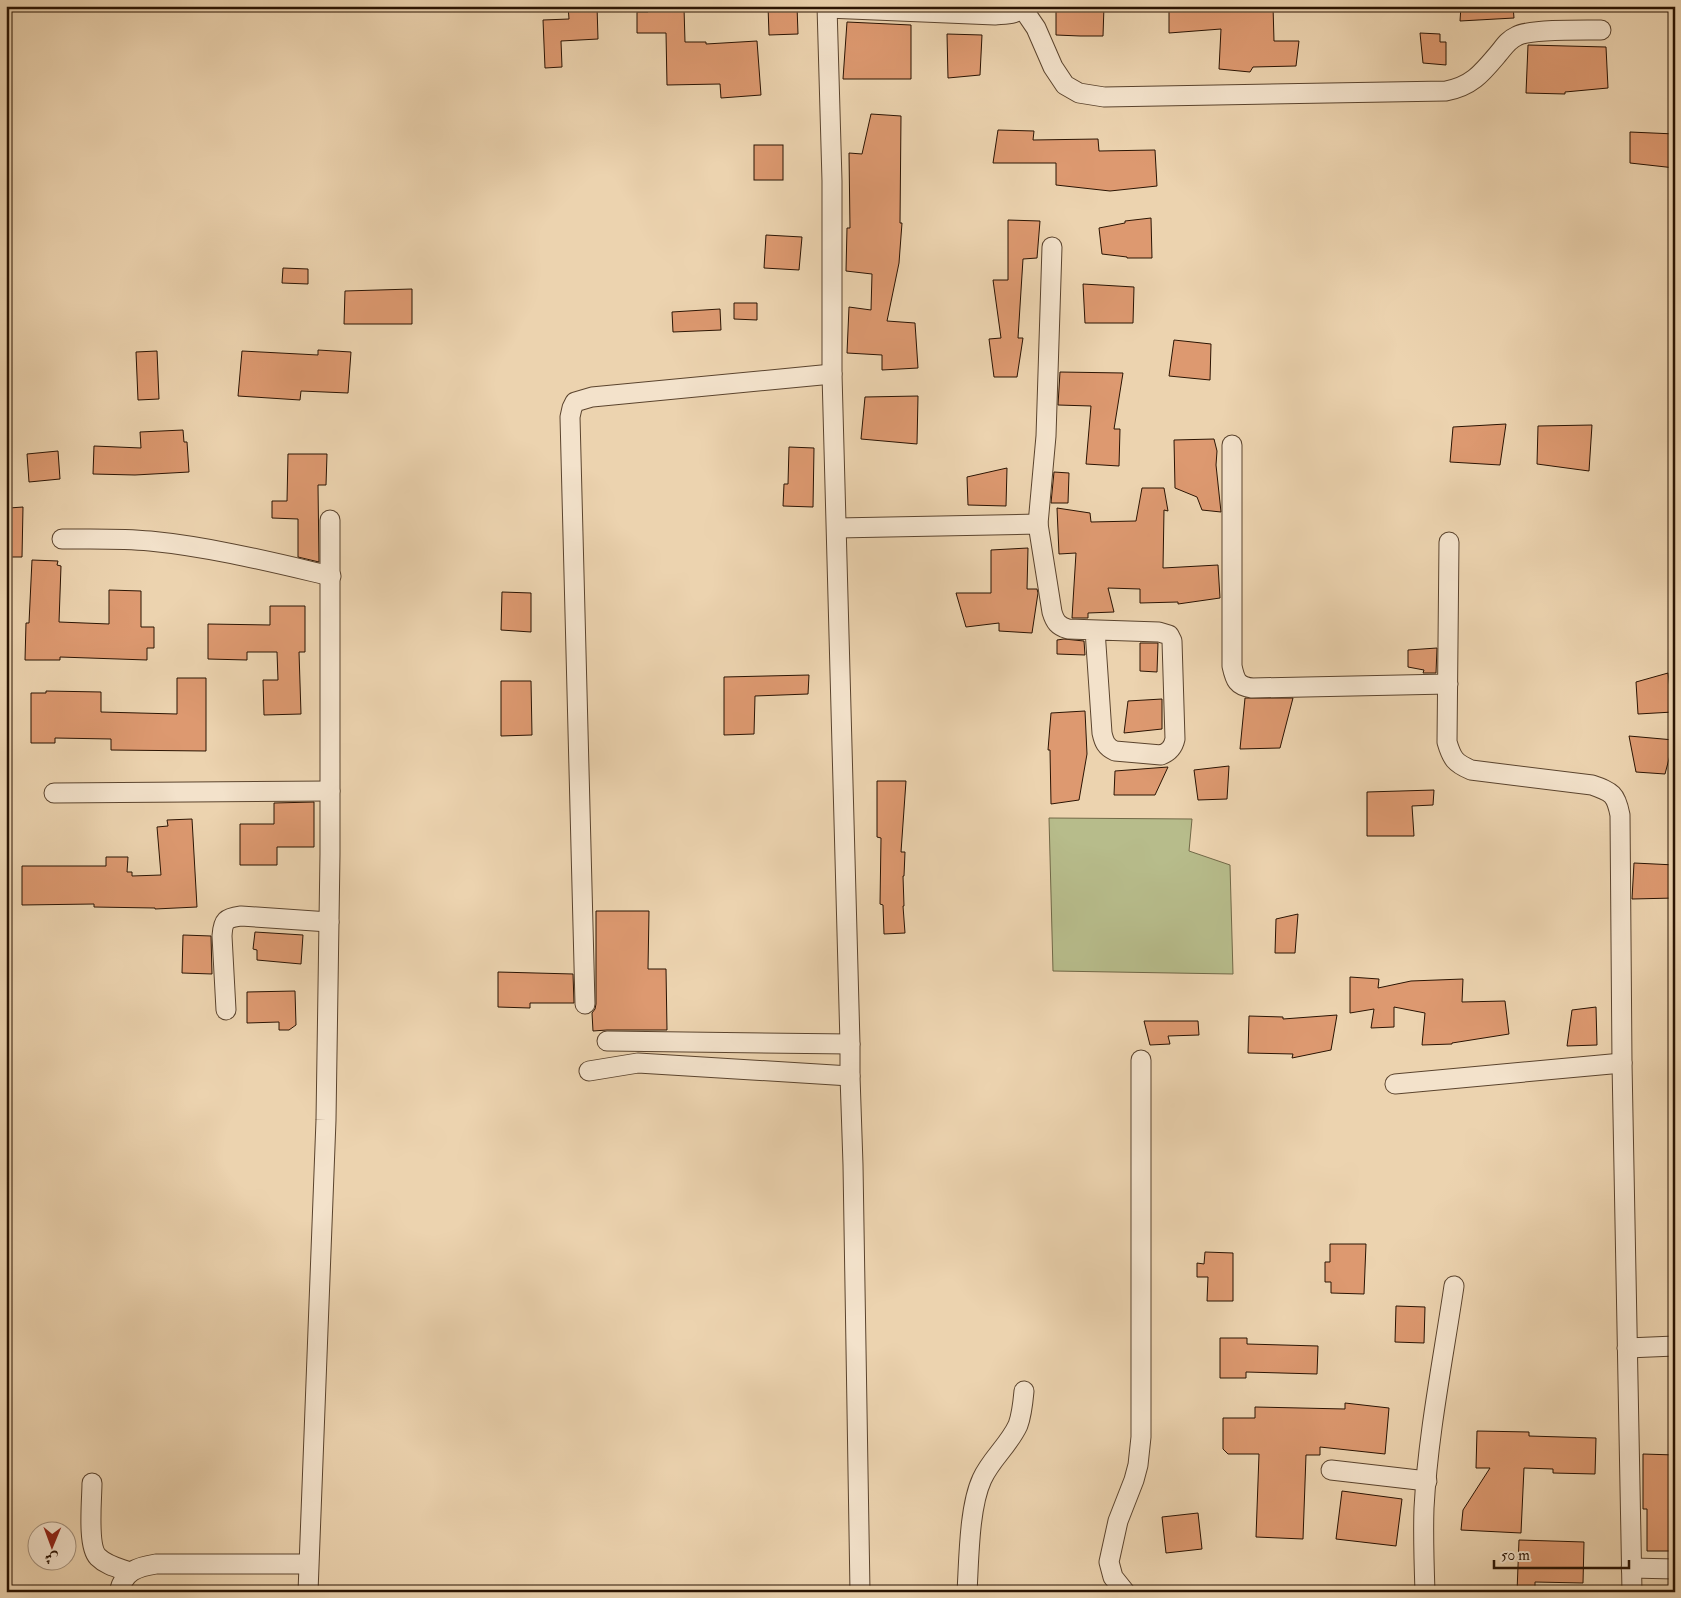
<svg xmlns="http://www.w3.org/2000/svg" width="1681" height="1598" font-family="'IM FELL Double Pica',Amiri,serif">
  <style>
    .green { fill: #b7bc8b; stroke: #716847 }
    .building { fill: #dd9970; stroke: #2b1403 }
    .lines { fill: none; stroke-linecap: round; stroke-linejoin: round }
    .street-casing { stroke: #5b442e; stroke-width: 21 }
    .street { stroke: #f3e2cb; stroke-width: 19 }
  </style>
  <rect width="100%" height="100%" fill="#ecd3af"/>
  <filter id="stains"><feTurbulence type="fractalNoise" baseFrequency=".004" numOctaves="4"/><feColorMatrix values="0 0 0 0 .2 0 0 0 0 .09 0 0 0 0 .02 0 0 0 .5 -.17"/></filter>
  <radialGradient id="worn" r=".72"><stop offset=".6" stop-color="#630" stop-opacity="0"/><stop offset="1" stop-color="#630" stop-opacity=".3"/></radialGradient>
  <polygon class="green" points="1049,818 1192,819 1189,851 1230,865 1233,974 1053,971"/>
  <g class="building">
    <polygon points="568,6 597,6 598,39 561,41 562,67 545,68 543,20 569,19"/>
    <polygon points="648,6 684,8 685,42 706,42 706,44 757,41 761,95 721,98 720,84 667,85 666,33 637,33 637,12 648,12"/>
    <polygon points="768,6 797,6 798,34 769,35"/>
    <polygon points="1056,6 1104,6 1103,36 1080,36 1056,35"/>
    <polygon points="1169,6 1273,6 1274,41 1299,41 1296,66 1253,67 1250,72 1219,69 1221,29 1169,33"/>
    <polygon points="1461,6 1513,6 1514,18 1460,21"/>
    <polygon points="847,22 911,25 911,79 843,79"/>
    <polygon points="1420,33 1440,34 1440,42 1446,42 1446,65 1423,63"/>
    <polygon points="947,34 982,35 980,75 948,78"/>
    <polygon points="1528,45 1606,47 1608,88 1565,92 1565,94 1526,93"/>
    <polygon points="871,114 901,116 900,223 902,223 899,263 887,321 915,323 918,368 882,370 882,355 847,353 849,307 871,310 872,274 846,271 847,228 850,228 849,153 862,154"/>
    <polygon points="998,130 1034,131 1033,140 1098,139 1099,151 1155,150 1157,186 1110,191 1056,185 1056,163 993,163"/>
    <polygon points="1630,132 1675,134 1675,168 1630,163"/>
    <rect x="754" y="145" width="29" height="35"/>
    <polygon points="1151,218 1152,258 1127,258 1127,257 1102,254 1099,228 1125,223 1125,221"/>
    <polygon points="1008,220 1040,221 1037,258 1023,259 1018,338 1023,338 1017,377 994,377 989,339 1001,338 993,280 1008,280"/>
    <polygon points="766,235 802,237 799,270 764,268"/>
    <polygon points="283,268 308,269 308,284 282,283"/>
    <polygon points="1083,284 1134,287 1133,323 1085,323"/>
    <polygon points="412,289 412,324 344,324 345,291"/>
    <polygon points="734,303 757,303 757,320 734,319"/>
    <polygon points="720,309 721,330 673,332 672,312"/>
    <polygon points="1174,340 1211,344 1210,380 1169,376"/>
    <polygon points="318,350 351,352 348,393 301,391 300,400 238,396 242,351 318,355"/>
    <polygon points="157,351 159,399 138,400 136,352"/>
    <polygon points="1060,372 1123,373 1114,429 1120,429 1119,466 1086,464 1091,406 1058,405"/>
    <polygon points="918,396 917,444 861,439 865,397"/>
    <polygon points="1506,424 1500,465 1450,462 1453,427"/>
    <polygon points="1592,425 1589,471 1537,464 1538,426"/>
    <polygon points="183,430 184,442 187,442 189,472 135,475 93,474 94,446 141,448 140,432"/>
    <polygon points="1214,439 1217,451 1216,465 1221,512 1202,510 1197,497 1175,488 1174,440"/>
    <polygon points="789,447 814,448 813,507 783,506 784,484 788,484"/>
    <polygon points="58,451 60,479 29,482 27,454"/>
    <polygon points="288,454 327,454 326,485 318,485 319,562 298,557 298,519 272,518 272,501 287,501"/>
    <polygon points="1007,468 1006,506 968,505 967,477"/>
    <polygon points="1054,472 1069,473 1068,503 1051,503"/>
    <polygon points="1142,488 1164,488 1168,511 1164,510 1163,568 1218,565 1220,598 1178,604 1178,602 1140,603 1140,589 1108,588 1114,612 1088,613 1088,618 1072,618 1076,553 1059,554 1057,508 1090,513 1091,522 1136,521"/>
    <polygon points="23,507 22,557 11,557 9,508"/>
    <polygon points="1028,548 1027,589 1037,589 1038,593 1032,633 999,631 999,623 966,627 956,593 991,593 991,550"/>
    <polygon points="32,560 58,561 57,565 61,566 59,622 109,624 109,590 141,591 141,627 154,627 154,648 147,648 147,660 60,657 60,660 25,660 26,623 29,623"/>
    <polygon points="502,592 531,593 531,632 501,630"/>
    <polygon points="270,606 305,606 305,652 299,652 301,714 264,715 263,680 278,680 277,652 247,652 247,660 208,659 208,624 270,625"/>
    <polygon points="1064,639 1084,641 1085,655 1057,654 1057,640"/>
    <polygon points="1140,643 1158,643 1157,672 1140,671"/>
    <polygon points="1437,648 1436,673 1423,673 1424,670 1408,667 1408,650"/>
    <polygon points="1668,673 1673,712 1638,714 1636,682"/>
    <polygon points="809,675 808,694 755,696 754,734 724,735 724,677"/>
    <polygon points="177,678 206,678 206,751 111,750 111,739 55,738 55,743 31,743 31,693 46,693 46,691 101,692 101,712 177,714"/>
    <polygon points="501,681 531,681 532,735 501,736"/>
    <polygon points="1245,698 1293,698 1280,748 1240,749"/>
    <polygon points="1162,699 1162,729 1124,733 1128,701"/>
    <polygon points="1085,711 1087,754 1079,800 1051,804 1050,750 1048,750 1051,713"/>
    <polygon points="1629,736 1674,740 1665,774 1636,772"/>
    <polygon points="1229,766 1227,799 1198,800 1194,770"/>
    <polygon points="1168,767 1155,795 1114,795 1115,771"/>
    <polygon points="877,781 906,781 901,852 905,852 904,876 903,876 904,906 903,906 905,933 884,934 883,905 880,904 881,838 877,837"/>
    <polygon points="1434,790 1433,805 1412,806 1414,836 1367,836 1367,792"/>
    <polygon points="314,802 314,847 277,847 277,865 240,865 240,824 274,824 274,803"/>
    <polygon points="192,819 197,907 155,909 155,908 94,907 94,904 22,905 22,866 106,866 106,857 128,857 127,872 132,872 132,876 161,875 157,827 168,826 167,820"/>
    <polygon points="1634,863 1675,865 1675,898 1632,899"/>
    <polygon points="596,911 649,911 648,969 666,969 667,1030 607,1030 593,1031 592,1013 595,1009 596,1004"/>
    <polygon points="1298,914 1295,953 1275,953 1276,919"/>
    <polygon points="255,932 303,935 301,964 257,960 257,950 253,949"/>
    <polygon points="183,935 211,936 212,974 182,973"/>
    <polygon points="498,972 573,974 574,1003 530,1003 530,1008 498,1007"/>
    <polygon points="1350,977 1379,979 1378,988 1411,981 1463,979 1462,1002 1505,1001 1509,1034 1452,1043 1452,1044 1422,1045 1425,1013 1394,1007 1394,1027 1371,1028 1374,1009 1350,1013"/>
    <polygon points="295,991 296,1025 289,1030 279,1030 279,1022 247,1023 247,992"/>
    <polygon points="1596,1007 1597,1045 1567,1046 1572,1010"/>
    <polygon points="1337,1015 1331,1050 1292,1058 1293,1054 1248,1053 1249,1016 1283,1017 1283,1019"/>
    <polygon points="1144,1021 1198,1021 1199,1035 1168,1036 1170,1044 1150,1045"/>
    <polygon points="1330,1244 1366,1244 1364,1294 1331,1293 1331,1282 1325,1282 1325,1262 1330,1262"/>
    <polygon points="1205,1252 1233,1253 1233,1301 1207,1301 1208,1277 1197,1277 1197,1263 1204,1264"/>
    <polygon points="1396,1306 1425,1307 1424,1343 1395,1342"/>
    <polygon points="1220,1338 1247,1338 1247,1344 1318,1346 1317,1374 1246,1372 1246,1378 1220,1378"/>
    <polygon points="1345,1403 1389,1408 1385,1454 1320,1447 1320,1455 1306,1455 1303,1539 1256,1537 1259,1454 1228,1454 1223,1449 1223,1418 1255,1418 1255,1407 1345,1409"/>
    <polygon points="1477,1431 1529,1432 1529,1436 1596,1438 1595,1474 1553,1473 1553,1469 1524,1468 1521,1533 1461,1530 1463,1510 1490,1468 1476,1468"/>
    <polygon points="1643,1454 1675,1455 1675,1551 1647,1551 1647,1509 1643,1509"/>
    <polygon points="1342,1491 1402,1499 1396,1546 1336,1539"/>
    <polygon points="1198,1513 1202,1549 1166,1553 1162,1517"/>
    <polygon points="1519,1540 1584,1542 1583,1583 1535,1582 1535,1592 1517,1592"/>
  </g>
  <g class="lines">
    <defs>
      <g id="street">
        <polyline points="827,6 832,181 832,374 850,1044 850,1076 853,1165 860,1592"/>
        <path d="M827 8 995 15C1006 14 1017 15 1025 6"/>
        <path d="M1023 9 1036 28 1053 67 1065 85 1079 93 1104 97 1446 91C1472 86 1482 73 1498 54 1504 47 1508 40 1517 36 1530 29 1584 30 1601 30"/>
        <path d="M1232 445V666C1235 680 1237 686 1252 688L1448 684"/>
        <polyline points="1038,524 1046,436 1052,247"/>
        <path d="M837 528 1038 524 1052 612C1055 622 1058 626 1068 629L1159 632 1169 635 1172 641 1175 739C1173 748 1169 752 1161 755L1115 751C1106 747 1104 742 1102 733L1095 630"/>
        <path d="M62 539C91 539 121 538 150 541 211 547 271 562 331 576"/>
        <path d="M1449 542 1447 742C1452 759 1455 763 1471 770L1592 785C1612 792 1616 794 1620 815L1622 1063 1632 1592"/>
        <polyline points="54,793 330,791"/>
        <polyline points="585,1004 570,417 572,408 575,402 592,397 832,374"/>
        <path d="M226 1010 222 936C223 920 226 918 241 916L329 922"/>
        <polyline points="607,1041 850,1044"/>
        <polyline points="589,1071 638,1063 850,1076"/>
        <polyline points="1395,1084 1622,1063"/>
        <polyline points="1627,1348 1675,1346"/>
        <polyline points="1331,1470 1427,1481"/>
        <path d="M92 1483C92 1499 87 1546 98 1557 107 1566 119 1568 130 1572"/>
        <polyline points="1631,1568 1675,1569"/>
        <path d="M119 1592C124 1571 137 1567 156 1564H308"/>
        <polyline points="308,1592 326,1120 330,854 330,520"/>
        <path d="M967 1592C969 1559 969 1507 982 1479 991 1459 1009 1445 1018 1425 1022 1414 1023 1402 1024 1391"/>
        <polyline points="1125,1592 1113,1577 1109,1562 1118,1521 1134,1480 1138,1465 1141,1437 1141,1060"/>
        <path d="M1425 1592C1424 1564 1423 1536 1424 1508 1428 1434 1443 1360 1454 1286"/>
      </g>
    </defs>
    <use href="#street" class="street-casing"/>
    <use href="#street" class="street"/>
  </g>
  <rect width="1681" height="1598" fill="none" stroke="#ecd3af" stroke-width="25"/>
  <rect x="8" y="8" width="1666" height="1583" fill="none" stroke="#2b1403" stroke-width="2.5"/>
  <rect x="12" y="12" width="1656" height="1573" fill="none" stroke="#2b1403"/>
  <g transform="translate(52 1546) rotate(181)"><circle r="24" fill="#f3e2cb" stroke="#a3907b"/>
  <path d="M0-4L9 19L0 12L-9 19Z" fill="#8f2418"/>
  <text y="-8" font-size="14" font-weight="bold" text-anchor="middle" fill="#2b1403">ش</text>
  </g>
  <path d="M1494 1560v8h135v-8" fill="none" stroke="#2b1403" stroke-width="2.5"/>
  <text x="1501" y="1560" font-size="15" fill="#2b1403" stroke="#f3e2cb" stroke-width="4" paint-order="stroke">50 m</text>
  <rect width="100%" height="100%" filter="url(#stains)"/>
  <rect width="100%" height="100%" fill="url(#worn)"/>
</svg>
